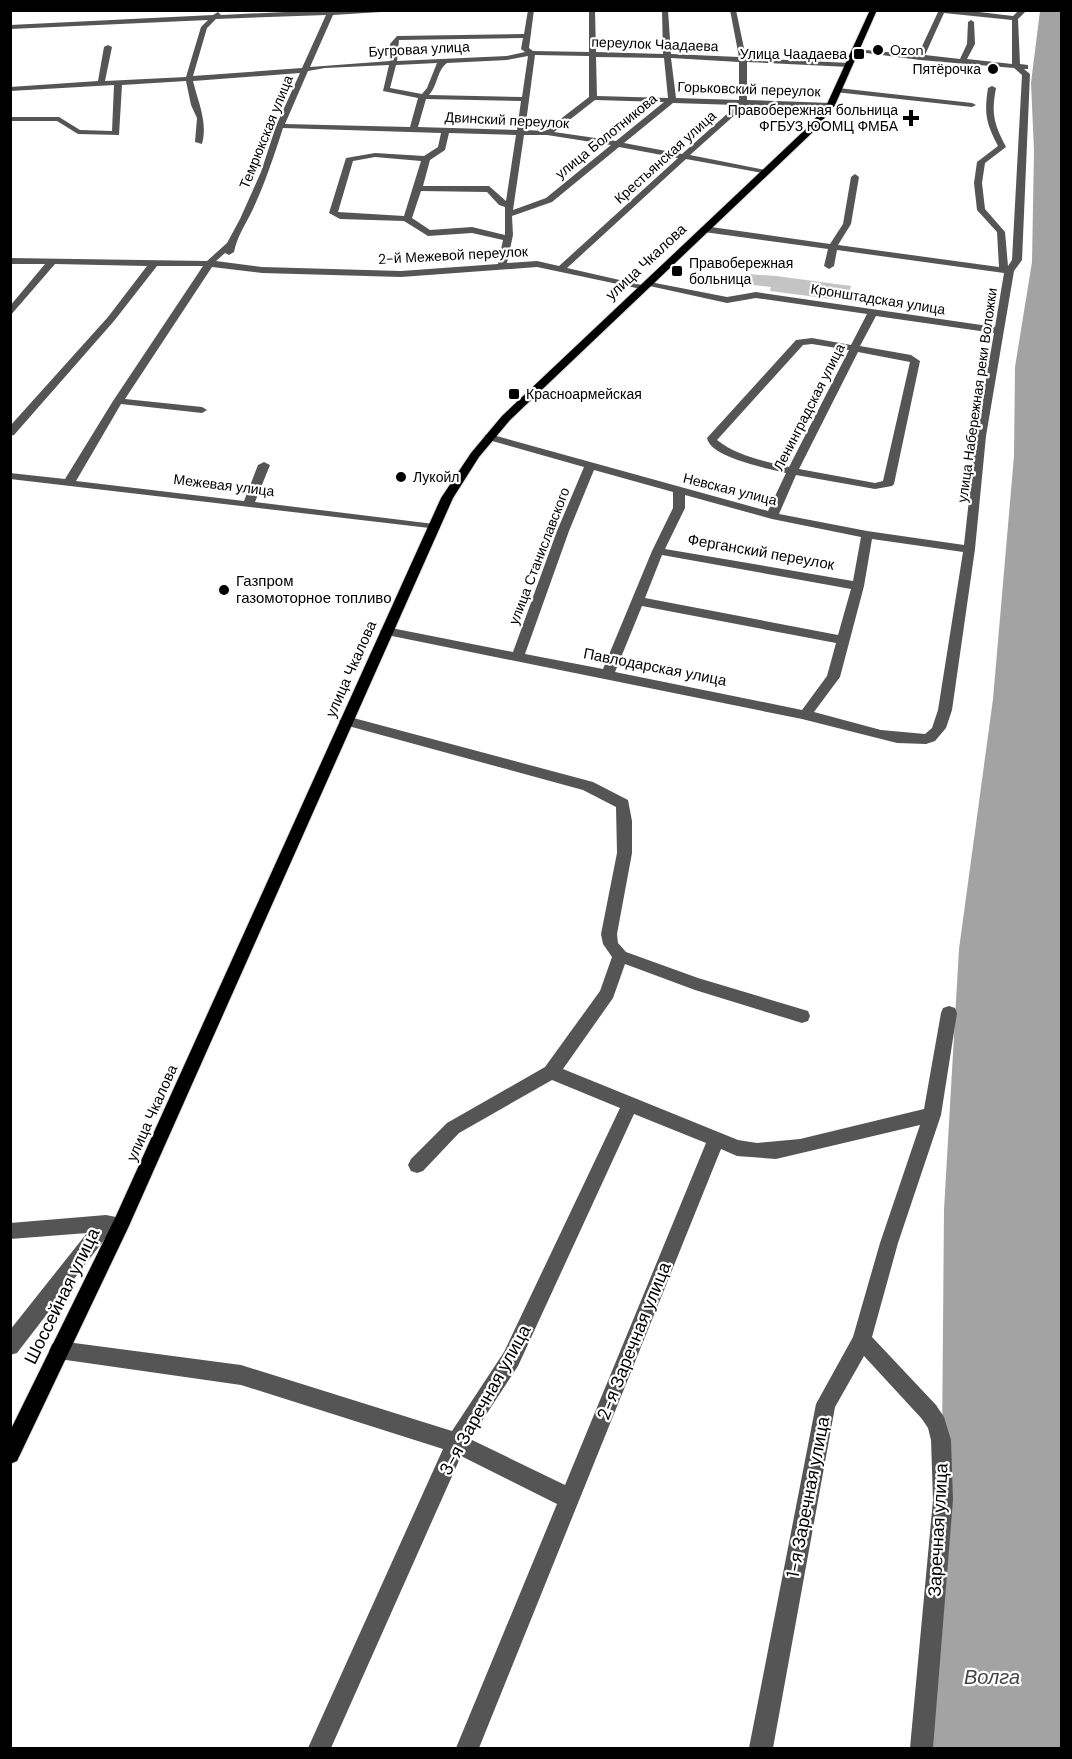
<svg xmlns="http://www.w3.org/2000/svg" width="1072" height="1759" font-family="'DM Sans',sans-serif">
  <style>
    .water { fill: #a3a3a3 }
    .building { fill: #c4c4c4 }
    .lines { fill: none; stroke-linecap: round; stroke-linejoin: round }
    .major-casing { stroke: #dbdbdb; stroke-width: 2 }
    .minor { fill: #555; fill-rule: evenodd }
    .major { fill: #000; fill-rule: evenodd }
    .poi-dot { fill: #000; stroke: #fff; stroke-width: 2 }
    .labels { text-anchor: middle; stroke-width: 4.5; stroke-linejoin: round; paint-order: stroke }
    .far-street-label { font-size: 14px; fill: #000; stroke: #fff }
    .far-poi-label { font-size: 14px; fill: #000; stroke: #fff; text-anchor: start }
    .street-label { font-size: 15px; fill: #000; stroke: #fff }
    .poi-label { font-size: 15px; fill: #000; stroke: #fff; text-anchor: start }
    .near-street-label { font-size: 18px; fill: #000; stroke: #fff }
    .near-water-label { font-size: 20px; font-style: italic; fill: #444; stroke: #fff }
  </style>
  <rect width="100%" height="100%" fill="#fff"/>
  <polygon class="water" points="1040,11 1061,11 1061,1748 916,1748 942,1445 944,1210 959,949 993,699 1014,456 1015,367 1032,262 1034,151 1031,83"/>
  <polygon class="building" points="748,274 776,276 851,286 847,301 770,291 771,287 744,284"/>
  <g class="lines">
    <defs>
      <polygon id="major" points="870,10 877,10 835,105 815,130 510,420 479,457 453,498 128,1228 17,1461 10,1464 10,1431 116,1216 441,498 471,453 502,416 809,126 827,104"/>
    </defs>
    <use href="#major" class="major-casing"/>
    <g class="minor">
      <path d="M328 10H413L333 15 310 67 390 61V44L397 36 524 34 528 10H534L529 48 533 51 589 52V10H595L596 52 663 54 662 10H668L671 54 739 57 730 10H736L746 58 849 63 853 65 849 67 747 62V100L831 103 835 105 831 107 746 105 690 155 765 170H768V174L686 159 567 268 646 286V290L537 267 401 277 262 273 212 267 125 399 202 407 207 410 202 413 121 404 76 481 244 501 258 465 264 462 270 465 255 502 434 524 440 527 438 529 10 479V473L65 479 113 401 203 266H157L114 321 14 435 10 436V426L108 317 147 266 55 264 10 316V306L45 264H10V258L207 261 227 243 240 219 261 172 276 126 300 73 193 81C198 102 208 122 202 144L195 142 197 118 191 105 186 81 122 85 119 135 78 134 57 121H10V117H59L80 130 112 131 114 85 10 91V87L98 81 104 47 108 45 112 47 105 81 186 77 201 27 208 20 10 29V25L213 15 218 12 221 15ZM326 15 302 68 193 76 207 28 216 19ZM523 38 521 49 525 52 507 56 397 61 399 40ZM535 55 589 56V97L545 131 525 130ZM528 56 522 97 429 95C438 85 437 70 447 63L507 60ZM596 57 664 58 668 98 597 96ZM671 58 739 62V100L676 98ZM437 63 427 88 422 94 390 88 396 65ZM389 65 383 91 418 98 410 127 285 124 308 71 325 68ZM426 99 521 101 517 130 418 127ZM595 100 664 102 616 141 554 132ZM673 103 737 105 682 154 624 143ZM283 128 441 133 438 147 424 156 375 153 346 158 329 213 340 219 404 221 428 236 472 233 503 240 498 264 401 271 262 267 216 261 225 253 229 255 234 252C237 236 246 224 253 209 265 183 274 156 283 128ZM449 133 516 135 506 201 489 186H423L430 160 445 150ZM524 135H547L611 145 546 198 513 210ZM619 147 678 158 559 266 537 261 507 263 513 235 512 216 552 202ZM375 157 421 161 404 216 338 212 353 161ZM421 191 487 192 499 205 505 207V235L472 227 430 230 412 218Z"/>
      <path d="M935 10H962L1013 16 1019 10H1027L1018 19 1020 64 1028 65V69H1024L1030 74 1022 260 1014 271 986 436 975 549 952 710 946 728 935 741 926 744 897 743 802 719 382 634 380 631 386 627 513 652 557 531 584 467 485 439V435H493L768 511 786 473C767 468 711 458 707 438L796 340 812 338 851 345 867 314 756 298 727 303 645 285V281L727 297 756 292 995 327 1004 273 837 250 834 266 829 269 824 266 828 249 704 232 700 229 704 226 830 244 843 224 851 177 855 174 859 177 851 224 838 245 999 267 997 232 977 210 974 183 977 162 998 146C986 123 984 114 988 88L992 86 996 88C991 114 994 124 1006 147L985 163 982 183 985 209 1005 232 1008 266 1012 260 1022 75 1014 68 920 60 851 51 855 49 918 55 938 12ZM944 13 1012 20V64L967 59 975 44 974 22 971 20 968 22 967 44 960 59 925 55ZM876 316 994 333 976 436 964 545 867 531 779 514 796 475 875 489 892 486 894 484 920 361 911 355 860 346ZM812 344 849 350 789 467C764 461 737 456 717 440L803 345ZM858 352 910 362 883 481 875 483 799 469ZM594 470 673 492V508L652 551 603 669 525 654 569 531ZM685 495 772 519 861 537 853 581 665 549 685 508ZM872 539 963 552 938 710 932 728 925 734 881 730 814 712 840 677 864 586ZM662 555 851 589 838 635 645 598ZM642 606 836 643 827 676 802 710 615 672Z"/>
      <polygon points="838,88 972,103 976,105 972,107 835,92 835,88"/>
      <path d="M346 716 593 782 628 800 632 821V853L617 934 618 943 626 952 698 978 808 1011 810 1016 808 1021 802 1023 695 990 625 964 613 998 563 1069 738 1140 757 1143 800 1139 924 1109 941 1013 943 1008 949 1006 955 1008 957 1013 941 1115 898 1243 872 1337 936 1405 944 1417 951 1440 953 1500 933 1748H910L933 1500 931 1440 928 1428 922 1419 864 1356 835 1407 773 1748H749L816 1404 853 1337 880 1243 920 1125 776 1159 737 1156 721 1149 479 1748H456L557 1504 461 1456 331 1748H308L443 1449 241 1385 52 1358 49 1351 52 1344 59 1341 241 1365 452 1431 504 1352 620 1108 552 1080 459 1133 423 1171 417 1173 411 1171 408 1165 411 1159 447 1123 545 1067 600 991 612 957 603 944 601 934 617 853 616 807 583 790 341 724 339 721ZM634 1114 706 1143 565 1485 470 1439 518 1366Z"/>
      <polygon points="106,1215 116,1217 119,1223 116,1229 111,1231 17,1353 10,1355 10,1330 87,1233 10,1239 10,1223"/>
    </g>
    <use href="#major" class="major"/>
  </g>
  <g class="poi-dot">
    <circle cx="878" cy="50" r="6"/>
    <rect x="853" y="48" width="12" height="12" rx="3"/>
    <circle cx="993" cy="69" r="6"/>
    <path d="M908 109h6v6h6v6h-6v6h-6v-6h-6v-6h6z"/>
    <rect x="671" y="265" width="12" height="12" rx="3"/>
    <rect x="508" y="388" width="12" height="12" rx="3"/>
    <circle cx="401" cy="477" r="6"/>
    <circle cx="224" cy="590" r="6"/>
  </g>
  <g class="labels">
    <g class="far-street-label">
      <text transform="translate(655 44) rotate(2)" y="5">переулок Чаадаева</text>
      <text transform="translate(419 49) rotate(-3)" y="5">Бугровая улица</text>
      <text transform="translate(749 89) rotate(2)" y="5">Горьковский переулок</text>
      <text transform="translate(507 120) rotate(3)" y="5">Двинский переулок</text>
      <text transform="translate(266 132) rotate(-68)" y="5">Темрюкская улица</text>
      <text transform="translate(606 136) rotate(-39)" y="5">улица Болотникова</text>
      <text transform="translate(665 157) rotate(-42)" y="5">Крестьянская улица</text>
      <text transform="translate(453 255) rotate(-3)" y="5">2-й Межевой переулок</text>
      <text transform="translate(878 299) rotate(9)" y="5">Кронштадская улица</text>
      <text transform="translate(977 395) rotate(-82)" y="5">улица Набережная реки Воложки</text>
      <text transform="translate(809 407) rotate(-63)" y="5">Ленинградская улица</text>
      <text transform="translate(224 485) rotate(7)" y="5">Межевая улица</text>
      <text transform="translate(730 489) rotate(14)" y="5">Невская улица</text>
      <text transform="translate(539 556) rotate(-69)" y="5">улица Станиславского</text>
    </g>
    <g class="far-poi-label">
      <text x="890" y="55">Ozon</text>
      <text x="847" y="59" text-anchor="end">Улица Чаадаева</text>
      <text x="981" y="74" text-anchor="end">Пятёрочка</text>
      <text x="898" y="115" text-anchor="end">Правобережная больница<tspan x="898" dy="16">ФГБУЗ ЮОМЦ ФМБА</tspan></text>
      <text x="689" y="268">Правобережная<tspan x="689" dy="16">больница</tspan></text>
      <text x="526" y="399">Красноармейская</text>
      <text x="413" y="482">Лукойл</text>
    </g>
    <g class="street-label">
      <text transform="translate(646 262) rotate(-43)" y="5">улица Чкалова</text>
      <text transform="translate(761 552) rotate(10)" y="5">Ферганский переулок</text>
      <text transform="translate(655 667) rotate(11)" y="5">Павлодарская улица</text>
      <text transform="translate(351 669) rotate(-66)" y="5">улица Чкалова</text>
      <text transform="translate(152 1113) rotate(-66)" y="5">улица Чкалова</text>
    </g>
    <g class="poi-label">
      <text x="236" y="586">Газпром<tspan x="236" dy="17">газомоторное топливо</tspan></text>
    </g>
    <g class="near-street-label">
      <text transform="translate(62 1296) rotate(-64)" y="6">Шоссейная улица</text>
      <text transform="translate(634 1341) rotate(-68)" y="6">2-я Заречная улица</text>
      <text transform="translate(485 1400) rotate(-61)" y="6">3-я Заречная улица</text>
      <text transform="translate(808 1497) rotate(-79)" y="6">1-я Заречная улица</text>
      <text transform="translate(938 1530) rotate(-87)" y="6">Заречная улица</text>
    </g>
    <g class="near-water-label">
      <text x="992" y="1684">Волга</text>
    </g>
  </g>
  <rect width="1072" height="1759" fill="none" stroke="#000000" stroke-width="24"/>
</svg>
